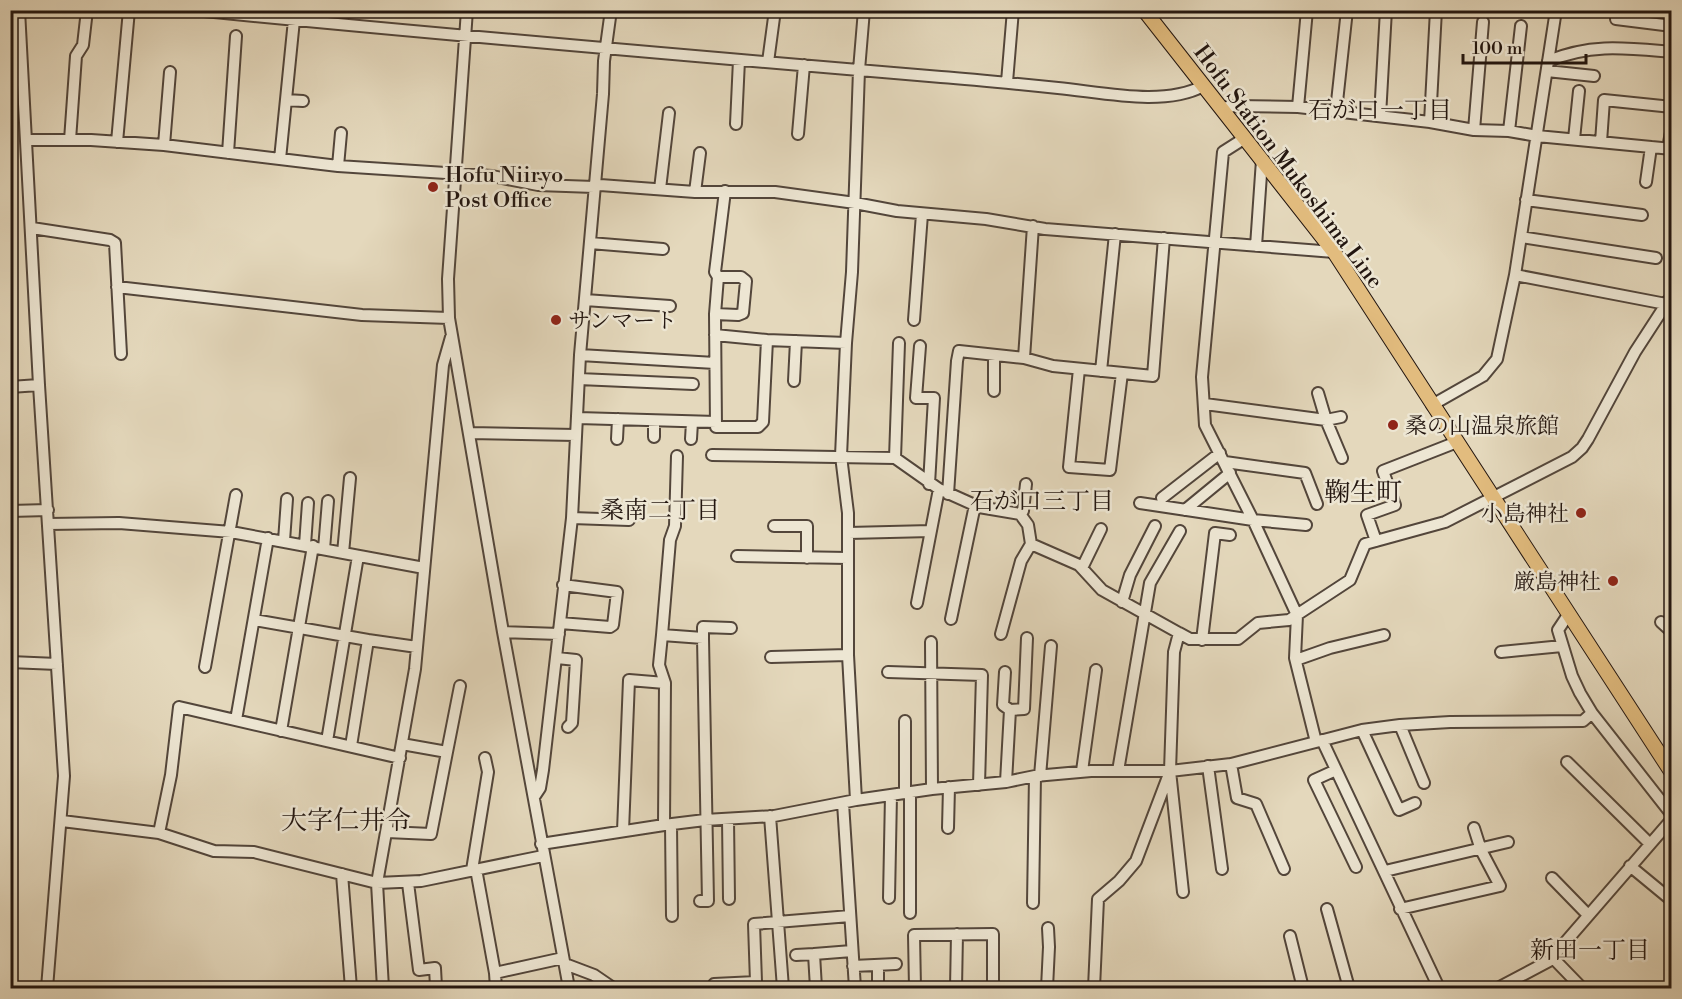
<svg xmlns="http://www.w3.org/2000/svg" width="1682" height="999" font-family="'Libre Bodoni','Noto Serif JP',serif">
<style>
.lines{fill:none;stroke-linecap:round;stroke-linejoin:round}
.minor-casing{stroke:#53463b;stroke-width:14}
.major-casing{stroke:#231610;stroke-width:16}
.minor{stroke:#ede6d3;stroke-width:10}
.major{stroke:#e2bc7e;stroke-width:14}
.poi-dot{fill:#8f2418;stroke:#ede6d3;stroke-width:2}
.labels{text-anchor:middle;stroke-width:5;stroke-linejoin:round;paint-order:stroke}
.street-label{font-size:22px;fill:#231610;stroke:#ede6d3}
.poi-label{font-size:22px;fill:#231610;stroke:#ede6d3;text-anchor:start}
.neighbourhood-label{font-size:24px;fill:#231610;stroke:#ede6d3}
.quarter-label{font-size:26px;fill:#231610;stroke:#ede6d3}
</style>
<rect width="100%" height="100%" fill="#e4d8bc"/>
<filter id="stains"><feTurbulence type="fractalNoise" baseFrequency=".00333" numOctaves="4"/><feColorMatrix values="0 0 0 0 .2 0 0 0 0 .09 0 0 0 0 .02 0 0 0 .5 -.17"/></filter>
<radialGradient id="worn" r=".72"><stop offset=".6" stop-color="#630" stop-opacity="0"/><stop offset="1" stop-color="#630" stop-opacity=".3"/></radialGradient>
<g class="lines">
<!-- minor casing -->
<g class="minor-casing">
<path id="minor" d="M 19,10 L 39,385 L 64,776 L 47,988
M 194,10 C 443,35 692,56 941,77 C 980,80 1019,84 1058,88 C 1101,92 1164,107 1203,86
M 467,10 L 448,279 L 449,318 L 503,632 L 569,988
M 1616,10 L 1616,19 L 1672,26
M 1548,61 C 1592,43 1626,48 1672,52
M 768,62 L 775,10
M 1547,71 L 1594,76
M 1007,82 L 1013,10
M 286,100 L 303,101
M 1298,107 L 1307,10
M 1221,108 L 1235,106 L 1298,107 L 1430,122 L 1474,130 L 1509,131 L 1537,136 L 1672,149
M 1336,111 L 1347,10
M 1380,116 L 1386,10
M 1430,122 L 1436,10
M 736,124 L 739,60
M 1474,130 L 1483,22
M 1509,131 L 1521,26
M 798,134 L 804,65
M 1245,138 L 1223,152 L 1202,377 L 1205,425 L 1253,520 L 1297,615 L 1295,658 L 1316,742
M 1574,139 L 1579,91
M 27,140 L 91,140 L 164,145 L 338,166 L 492,176 L 538,185 L 594,187 L 600,185 L 695,192 L 775,192 L 855,203 L 897,211 L 986,219 L 1045,229 L 1334,252
M 70,140 L 76,56 L 83,45 L 87,10
M 117,142 L 129,10
M 1601,142 L 1604,100 L 1672,107
M 164,145 L 170,72
M 1668,148 L 1672,127
M 228,153 L 236,36
M 280,159 L 294,20
M 338,166 L 341,133
M 1646,182 L 1651,147
M 660,189 L 669,113
M 725,191 L 715,272 L 718,277 L 715,314 L 716,427 L 758,427 L 763,422 L 767,340
M 695,192 L 700,153
M 1526,200 L 1642,215
M 32,228 L 110,240 L 115,243 L 121,354
M 1521,237 L 1656,258
M 590,243 L 663,249
M 1256,246 L 1262,160
M 1515,275 L 1666,304
M 117,287 L 362,315 L 449,318
M 585,300 L 670,306
M 715,314 L 738,315 L 743,313 L 746,281 L 741,277 L 718,277
M 914,320 L 922,214
M 715,335 L 767,340 L 846,343
M 920,346 L 916,398 L 934,398 L 929,484
M 580,355 L 715,363
M 1024,358 L 1033,226
M 1079,369 L 1069,467 L 1110,470 L 1122,373
M 1101,371 L 1115,234
M 579,379 L 693,384
M 794,381 L 796,341
M 10,387 L 39,385
M 994,391 L 994,355
M 1318,393 L 1326,420 L 1342,458
M 1205,404 L 1326,420 L 1341,417
M 1432,405 L 1483,376 L 1497,359 L 1515,275 L 1556,10
M 578,418 L 716,422
M 469,433 L 576,435
M 654,437 L 654,421
M 617,439 L 618,419
M 691,439 L 692,422
M 712,455 L 895,458 L 939,489 L 979,507 L 1020,514 L 1028,525 L 1031,544 L 1079,565 L 1102,590 L 1179,633 L 1174,652 L 1170,771 L 1183,892
M 677,456 L 675,526 L 670,540 L 662,635 L 703,638 L 708,901 L 700,901
M 895,458 L 899,343
M 1225,462 L 1305,473 L 1317,504
M 948,494 L 957,361 L 959,351 L 1024,358 L 1053,366 L 1153,376 L 1164,238
M 1162,498 L 1220,453
M 1140,503 L 1253,520 L 1306,525
M 1185,510 L 1230,473
M 10,511 L 48,510
M 1020,514 L 1023,511 L 1026,484
M 572,518 L 629,520
M 48,524 L 119,523 L 231,532 L 424,568
M 774,526 L 807,526 L 807,558
M 848,533 L 931,531
M 284,541 L 287,499
M 1376,541 L 1367,515 L 1395,505 L 1383,471 L 1457,442
M 305,545 L 308,503
M 324,549 L 328,501
M 343,553 L 350,478
M 737,556 L 848,558
M 1082,568 L 1101,529
M 1122,602 L 1130,575 L 1155,526
M 917,603 L 939,489
M 1568,615 L 1558,630 L 1572,676 L 1580,693 L 1592,713 L 1672,815
M 951,619 L 975,505
M 254,620 L 368,640 L 351,746
M 1661,622 L 1672,632
M 560,623 L 610,627 L 613,625 L 617,592 L 563,585
M 503,632 L 559,634
M 1179,633 L 1190,639 L 1238,639 L 1258,623 L 1289,620 L 1350,580 L 1365,544 L 1445,522 L 1572,457 L 1582,448 L 1588,439 L 1635,352 L 1672,295
M 1001,634 L 1021,561 L 1031,544
M 662,635 L 659,665 L 665,683 L 664,825
M 703,638 L 703,627 L 731,628
M 368,640 L 417,647
M 1202,640 L 1215,533 L 1230,535
M 931,642 L 932,789
M 1501,652 L 1562,646
M 771,657 L 848,655
M 557,658 L 576,660 L 572,723 L 568,727
M 1296,660 L 1330,648 L 1384,635
M 10,662 L 57,664
M 205,667 L 236,495
M 888,672 L 982,675 L 979,785
M 1005,672 L 1003,705 L 1010,710 L 1006,782
M 1010,710 L 1024,709 L 1027,638
M 236,720 L 268,538
M 1400,725 L 1424,783
M 1362,730 L 1399,810 L 1415,803
M 281,731 L 313,546
M 1322,740 L 1439,988
M 327,741 L 358,556
M 447,752 L 460,686
M 1567,762 L 1649,843
M 1231,764 L 1237,798 L 1256,804 L 1284,869
M 1208,766 L 1222,869
M 1336,770 L 1314,780 L 1356,867
M 1082,771 L 1096,670
M 1118,771 L 1150,583 L 1180,531
M 1040,776 L 1051,646
M 910,792 L 910,913
M 905,793 L 905,721
M 534,797 L 540,788 L 543,770 L 572,518 L 580,355 L 603,94 L 604,61 L 611,10
M 856,800 L 848,655 L 848,513 L 841,456 L 846,343 L 852,272 L 859,70 L 864,10
M 843,803 L 855,988
M 770,816 L 783,988
M 728,819 L 729,899
M 62,821 L 159,833 L 214,851 L 254,852 L 377,883 L 421,881 L 543,856
M 671,825 L 672,916
M 948,828 L 949,787
M 623,831 L 629,680 L 665,683
M 387,832 L 431,834 L 447,752 L 402,744
M 159,833 L 171,775 L 179,707 L 400,758
M 541,844 L 664,825 L 705,820 L 774,816 L 856,800 L 932,789 L 1006,782 L 1035,776 L 1091,771 L 1170,771 L 1231,764 L 1362,730 L 1400,725 L 1450,722 L 1583,721 L 1592,713
M 1630,866 L 1670,899
M 476,869 L 495,973 L 496,988
M 472,870 L 488,772 L 485,758
M 1385,871 L 1508,842
M 342,874 L 351,988
M 1552,878 L 1588,915
M 408,883 L 419,970 L 435,968 L 436,987 L 426,988
M 889,898 L 891,795
M 1033,903 L 1035,776
M 1327,909 L 1349,988
M 1400,909 L 1500,886 L 1481,850 L 1474,828
M 1290,936 L 1303,988
M 796,955 L 814,954
M 1552,957 L 1582,988
M 565,964 L 594,975 L 613,988
M 878,965 L 878,988
M 853,966 L 896,964
M 495,973 L 563,958
M 383,988 L 377,883 L 415,669 L 443,365 L 451,337
M 714,988 L 714,984 L 756,982 L 754,924 L 850,916
M 816,988 L 814,954 L 852,951
M 915,988 L 914,935 L 993,934 L 993,988
M 956,988 L 957,934
M 1047,988 L 1049,947 L 1048,928
M 1094,988 L 1098,899 L 1119,881 L 1136,861 L 1169,774
M 1498,988 L 1549,961 L 1672,819"/>
</g>
<!-- major casing -->
<g class="major-casing">
<path id="major" d="M 1144,10 L 1334,252 L 1672,773"/>
</g>
<!-- minor -->
<use href="#minor" class="minor"/>
<!-- major -->
<use href="#major" class="major"/>
</g>
<!-- markers -->
<g class="poi-dot">
<circle cx="433" cy="187" r="6"/>
<circle cx="556" cy="320" r="6"/>
<circle cx="1393" cy="425" r="6"/>
<circle cx="1581" cy="513" r="6"/>
<circle cx="1613" cy="581" r="6"/>
</g>
<g class="labels">
<!-- street labels -->
<g class="street-label">
<text transform="translate(1289 166) rotate(53)" y="8">Hofu Station Mukoshima Line</text>
</g>
<!-- poi labels -->
<g class="poi-label">
<text x="445" y="182">Hofu Niiryo<tspan x="445" dy="25">Post Office</tspan></text>
<text x="568" y="328">サンマート</text>
<text x="1405" y="433">桑の山温泉旅館</text>
<text x="1569" y="521" text-anchor="end">小島神社</text>
<text x="1601" y="589" text-anchor="end">厳島神社</text>
</g>
<!-- neighbourhood labels -->
<g class="neighbourhood-label">
<text x="1380" y="118">石が口一丁目</text>
<text x="1042" y="509">石が口三丁目</text>
<text x="660" y="518">桑南二丁目</text>
<text x="1590" y="958">新田一丁目</text>
</g>
<!-- quarter labels -->
<g class="quarter-label">
<text x="1363" y="501">鞠生町</text>
<text x="346" y="829">大字仁井令</text>
</g>
</g>
<!-- margin -->
<rect width="1682" height="999" fill="none" stroke="#e4d8bc" stroke-width="36"/>
<rect x="12" y="12" width="1658" height="975" fill="none" stroke="#231610" stroke-width="3"/>
<rect x="18" y="18" width="1646" height="963" fill="none" stroke="#231610" stroke-width="1.5"/>
<!-- scale -->
<path d="M1463 54v9h123v-9" fill="none" stroke="#231610" stroke-width="3"/>
<text x="1472" y="54" font-size="18" fill="#231610" stroke="#ede6d3" stroke-width="4.5" paint-order="stroke">100 m</text>
<rect width="100%" height="100%" filter="url(#stains)"/>
<rect width="100%" height="100%" fill="url(#worn)"/>
</svg>
